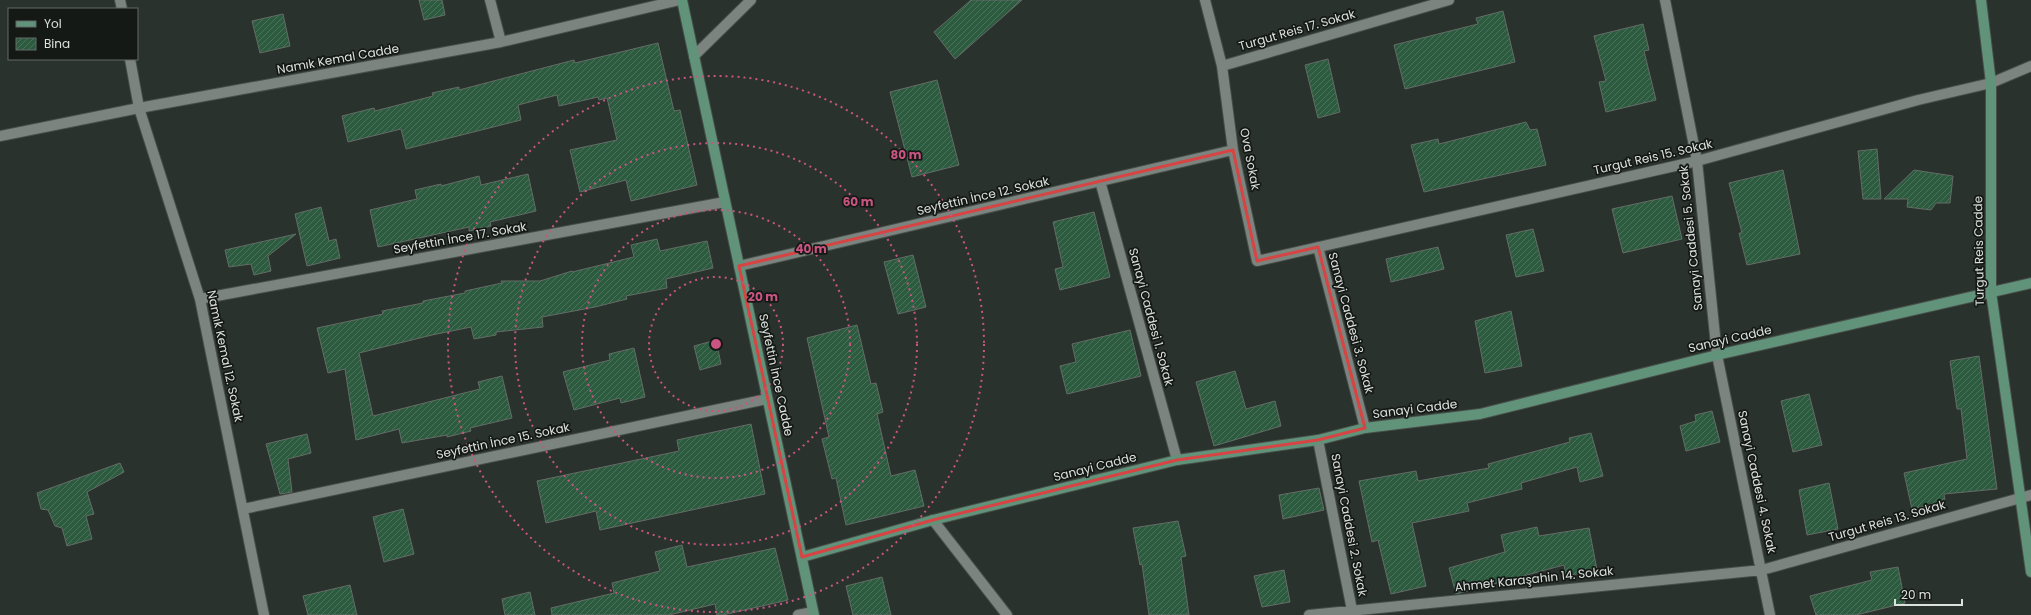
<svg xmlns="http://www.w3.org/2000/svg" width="2031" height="615" font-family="Poppins,sans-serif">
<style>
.building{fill:url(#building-hatch);stroke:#646c66}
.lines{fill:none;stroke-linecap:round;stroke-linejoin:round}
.street-casing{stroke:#474e49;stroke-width:12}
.secondary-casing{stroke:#474e49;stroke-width:12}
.street{stroke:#7b847e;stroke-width:10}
.secondary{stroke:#61927a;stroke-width:10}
.marked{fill:none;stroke:#d74443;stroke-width:3;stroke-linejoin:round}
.ring{fill:none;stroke:#ca5482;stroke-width:2;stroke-dasharray:2 4}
.labels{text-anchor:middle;stroke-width:3.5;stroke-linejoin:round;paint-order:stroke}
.street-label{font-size:12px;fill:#dce1de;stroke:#151916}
.centre{fill:#ca5482;stroke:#151916;stroke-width:2}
.ring-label{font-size:12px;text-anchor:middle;font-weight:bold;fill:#ca5482;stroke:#151916;stroke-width:3.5;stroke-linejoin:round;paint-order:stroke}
</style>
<defs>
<pattern id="building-hatch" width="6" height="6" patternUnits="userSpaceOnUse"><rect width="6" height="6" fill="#2d5b40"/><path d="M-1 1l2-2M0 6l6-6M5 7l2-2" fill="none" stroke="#4b725b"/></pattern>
</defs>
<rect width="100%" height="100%" fill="#2a322d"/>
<!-- building -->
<path class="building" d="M 419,0 L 442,0 L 445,15 L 424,20 Z
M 971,0 L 1022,0 L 955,59 L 934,32 Z
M 1503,11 L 1515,62 L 1405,89 L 1394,45 L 1478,24 L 1476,18 Z
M 283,14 L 290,46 L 260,53 L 252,21 Z
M 1643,24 L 1649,50 L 1644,51 L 1656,100 L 1606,112 L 1599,82 L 1606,81 L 1594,36 Z
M 658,43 L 674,111 L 680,110 L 697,185 L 631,201 L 626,180 L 580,192 L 570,150 L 617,140 L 607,98 L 599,100 L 598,97 L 559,106 L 557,95 L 518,105 L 521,120 L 406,149 L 401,129 L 348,142 L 342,116 L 374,108 L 375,111 L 433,96 L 432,93 L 459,87 L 459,90 L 574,60 L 575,63 Z
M 1328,59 L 1340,112 L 1318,118 L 1305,65 Z
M 937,80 L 959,165 L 912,177 L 890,92 Z
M 1526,122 L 1530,130 L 1537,129 L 1546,165 L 1424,192 L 1411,145 L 1438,139 L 1439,144 Z
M 1877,149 L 1881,199 L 1863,199 L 1858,151 Z
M 1783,170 L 1800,254 L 1747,265 L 1739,233 L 1742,233 L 1729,183 Z
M 1914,170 L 1953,176 L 1950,203 L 1936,203 L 1931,210 L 1907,207 L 1908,199 L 1884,199 Z
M 528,174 L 536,211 L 490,222 L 491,226 L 469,231 L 469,227 L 378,247 L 370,210 L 417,199 L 415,190 L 441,184 L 441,186 L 479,176 L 481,185 Z
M 1672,196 L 1682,239 L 1623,253 L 1612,209 Z
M 321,207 L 329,241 L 336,239 L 340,258 L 307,266 L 295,214 Z
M 1094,212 L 1110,277 L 1060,290 L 1055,269 L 1063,267 L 1053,222 Z
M 1533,229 L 1544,271 L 1516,277 L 1506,235 Z
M 296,234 L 268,256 L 271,271 L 254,275 L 251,264 L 229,267 L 225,250 Z
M 657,239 L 660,251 L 707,241 L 713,268 L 666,279 L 667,288 L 626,296 L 627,299 L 595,307 L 542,317 L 543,327 L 496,332 L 496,335 L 474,339 L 471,327 L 432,335 L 359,353 L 373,416 L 480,389 L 478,382 L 502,376 L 512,418 L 470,428 L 471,431 L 447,437 L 447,435 L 402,443 L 399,429 L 356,440 L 345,369 L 328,373 L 317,328 L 383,314 L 382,311 L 423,303 L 423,301 L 465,293 L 465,291 L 502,283 L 501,281 L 540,281 L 572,271 L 572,272 L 634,257 L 631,245 Z
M 1438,247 L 1444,269 L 1391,282 L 1386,259 Z
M 913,255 L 926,307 L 898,314 L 884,262 Z
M 1511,311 L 1522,366 L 1485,373 L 1475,321 Z
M 857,325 L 871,384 L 876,383 L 883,412 L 877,414 L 891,476 L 915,470 L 924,506 L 846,525 L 836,478 L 832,479 L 822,439 L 829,437 L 807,338 Z
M 1130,330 L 1141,376 L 1067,394 L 1060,366 L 1076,362 L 1072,344 Z
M 716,340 L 721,364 L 700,370 L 694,346 Z
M 634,348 L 645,397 L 621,403 L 620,398 L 574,410 L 563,372 L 610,360 L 609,354 Z
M 1979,356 L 1997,489 L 1944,494 L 1945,501 L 1912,509 L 1904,473 L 1967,459 L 1961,409 L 1957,409 L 1950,361 Z
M 1235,371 L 1246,409 L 1275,401 L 1281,426 L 1214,446 L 1196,382 Z
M 1809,394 L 1822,445 L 1793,452 L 1781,401 Z
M 1712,411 L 1720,442 L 1686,451 L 1680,426 L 1696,421 L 1695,415 Z
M 751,424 L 765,494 L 600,530 L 596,511 L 546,523 L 537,481 L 679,451 L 677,440 Z
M 1591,433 L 1603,476 L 1580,482 L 1577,467 L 1521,483 L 1522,489 L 1467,503 L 1469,511 L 1412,523 L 1426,586 L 1391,594 L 1378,540 L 1372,542 L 1359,481 L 1416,471 L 1418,481 L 1489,468 L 1488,464 L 1570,442 L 1569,438 Z
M 307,434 L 311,453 L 288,459 L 292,492 L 280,494 L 266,444 Z
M 120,463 L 124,472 L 87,492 L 94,514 L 86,516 L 92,539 L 67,546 L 62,528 L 55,526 L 48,510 L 41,509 L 37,493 Z
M 1829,483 L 1838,529 L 1807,535 L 1799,490 Z
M 1319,488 L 1324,510 L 1283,519 L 1279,495 Z
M 403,509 L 414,554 L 384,562 L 373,517 Z
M 1178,521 L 1186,556 L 1181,557 L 1189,615 L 1149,615 L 1142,564 L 1140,565 L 1133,528 Z
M 1537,527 L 1539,536 L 1589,528 L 1597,570 L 1566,576 L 1564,565 L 1456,594 L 1449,568 L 1505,552 L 1501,535 Z
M 682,545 L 687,567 L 775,548 L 788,600 L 723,615 L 717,615 L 715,604 L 669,615 L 552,615 L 551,608 L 614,593 L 612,583 L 660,571 L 655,552 Z
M 1898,567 L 1905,603 L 1856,615 L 1816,615 L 1810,596 L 1872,580 L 1870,572 Z
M 1284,570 L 1290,602 L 1262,607 L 1254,576 Z
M 882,577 L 891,615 L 853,615 L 846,586 Z
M 350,585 L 357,615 L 308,615 L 303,596 Z
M 530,592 L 535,615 L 505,615 L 502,599 Z"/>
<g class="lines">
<!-- street casing -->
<g class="street-casing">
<path id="street" d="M 120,0 L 122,9
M 490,0 L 501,42
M 1205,0 L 1222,66 L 1233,150 L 1257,261 L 1697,161 L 1918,100 L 1991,83 L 2031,66
M 1665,0 L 1697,161 L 1717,355 L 1770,615
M 694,56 L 751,0
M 130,59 L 139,108 L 200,299 L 264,615
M 1222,66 L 1449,0
M 0,136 L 139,108 L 501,42 L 680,0
M 1100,181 L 1177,460
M 1318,247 L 1365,428
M 739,266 L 1233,150
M 200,299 L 725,202
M 1318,440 L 1353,615
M 243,509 L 767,399
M 933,520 L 1007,615
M 798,615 L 813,612
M 1309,615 L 1762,570 L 2031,495"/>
</g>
<!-- secondary casing -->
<g class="secondary-casing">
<path id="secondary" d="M 682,0 L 814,615
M 1981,0 L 1991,83 L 1991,292 L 2031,572
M 802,557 L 933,520 L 1177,460 L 1318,440 L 1365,428 L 1480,414 L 1717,355 L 2031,283"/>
</g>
<!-- street -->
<use href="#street" class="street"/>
<!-- secondary -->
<use href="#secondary" class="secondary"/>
</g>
<!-- marked area -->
<path class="marked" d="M 1233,150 L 1257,261 L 1318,247 L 1365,428 L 1318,440 L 1177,460 L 933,520 L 802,557 L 739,266 Z"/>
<!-- distance rings -->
<g class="ring">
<circle cx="716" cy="344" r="67"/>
<circle cx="716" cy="344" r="134"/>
<circle cx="716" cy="344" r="201"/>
<circle cx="716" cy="344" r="268"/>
</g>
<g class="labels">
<!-- street labels -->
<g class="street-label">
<text transform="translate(1297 30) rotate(-16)" y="4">Turgut Reis 17. Sokak</text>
<text transform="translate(338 59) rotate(-10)" y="4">Namık Kemal Cadde</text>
<text transform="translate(1653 157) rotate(-13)" y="4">Turgut Reis 15. Sokak</text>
<text transform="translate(1250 159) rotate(79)" y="4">Ova Sokak</text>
<text transform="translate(983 196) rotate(-13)" y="4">Seyfettin İnce 12. Sokak</text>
<text transform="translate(460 238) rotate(-10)" y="4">Seyfettin İnce 17. Sokak</text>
<text transform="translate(1691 238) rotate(-96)" y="4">Sanayi Caddesi 5. Sokak</text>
<text transform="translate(1979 251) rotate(-91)" y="4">Turgut Reis Cadde</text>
<text transform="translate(1151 317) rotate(75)" y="4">Sanayi Caddesi 1. Sokak</text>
<text transform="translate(1351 323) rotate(75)" y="4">Sanayi Caddesi 3. Sokak</text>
<text transform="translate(1730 339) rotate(-13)" y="4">Sanayi Cadde</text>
<text transform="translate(225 356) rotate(78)" y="4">Namık Kemal 12. Sokak</text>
<text transform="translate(776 375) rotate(78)" y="4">Seyfettin İnce Cadde</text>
<text transform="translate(1415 409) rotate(-7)" y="4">Sanayi Cadde</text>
<text transform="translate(503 441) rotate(-12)" y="4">Seyfettin İnce 15. Sokak</text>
<text transform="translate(1095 467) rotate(-14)" y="4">Sanayi Cadde</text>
<text transform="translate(1757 482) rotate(78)" y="4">Sanayi Caddesi 4. Sokak</text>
<text transform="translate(1887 521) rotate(-16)" y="4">Turgut Reis 13. Sokak</text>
<text transform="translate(1349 525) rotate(79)" y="4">Sanayi Caddesi 2. Sokak</text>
<text transform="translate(1534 579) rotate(-6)" y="4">Ahmet Karaşahin 14. Sokak</text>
</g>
</g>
<circle cx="716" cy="344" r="6" class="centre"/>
<g class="ring-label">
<text x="906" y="159">80 m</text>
<text x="858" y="206">60 m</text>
<text x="811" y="253">40 m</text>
<text x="763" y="301">20 m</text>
</g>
<!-- legend -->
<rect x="8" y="8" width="130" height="52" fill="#151916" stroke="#656966"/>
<rect x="16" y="21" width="20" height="6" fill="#61927a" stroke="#656966"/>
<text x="44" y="28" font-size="12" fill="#dce1de">Yol</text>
<rect x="16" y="38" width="20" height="12" fill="url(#building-hatch)" stroke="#656966"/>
<text x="44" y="48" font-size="12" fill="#dce1de">Bina</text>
<!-- scale -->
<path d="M1895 599v6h67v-6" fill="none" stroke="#dce1de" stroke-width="2"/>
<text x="1901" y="599" font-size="12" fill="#dce1de" stroke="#151916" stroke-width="3" paint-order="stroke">20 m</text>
</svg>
